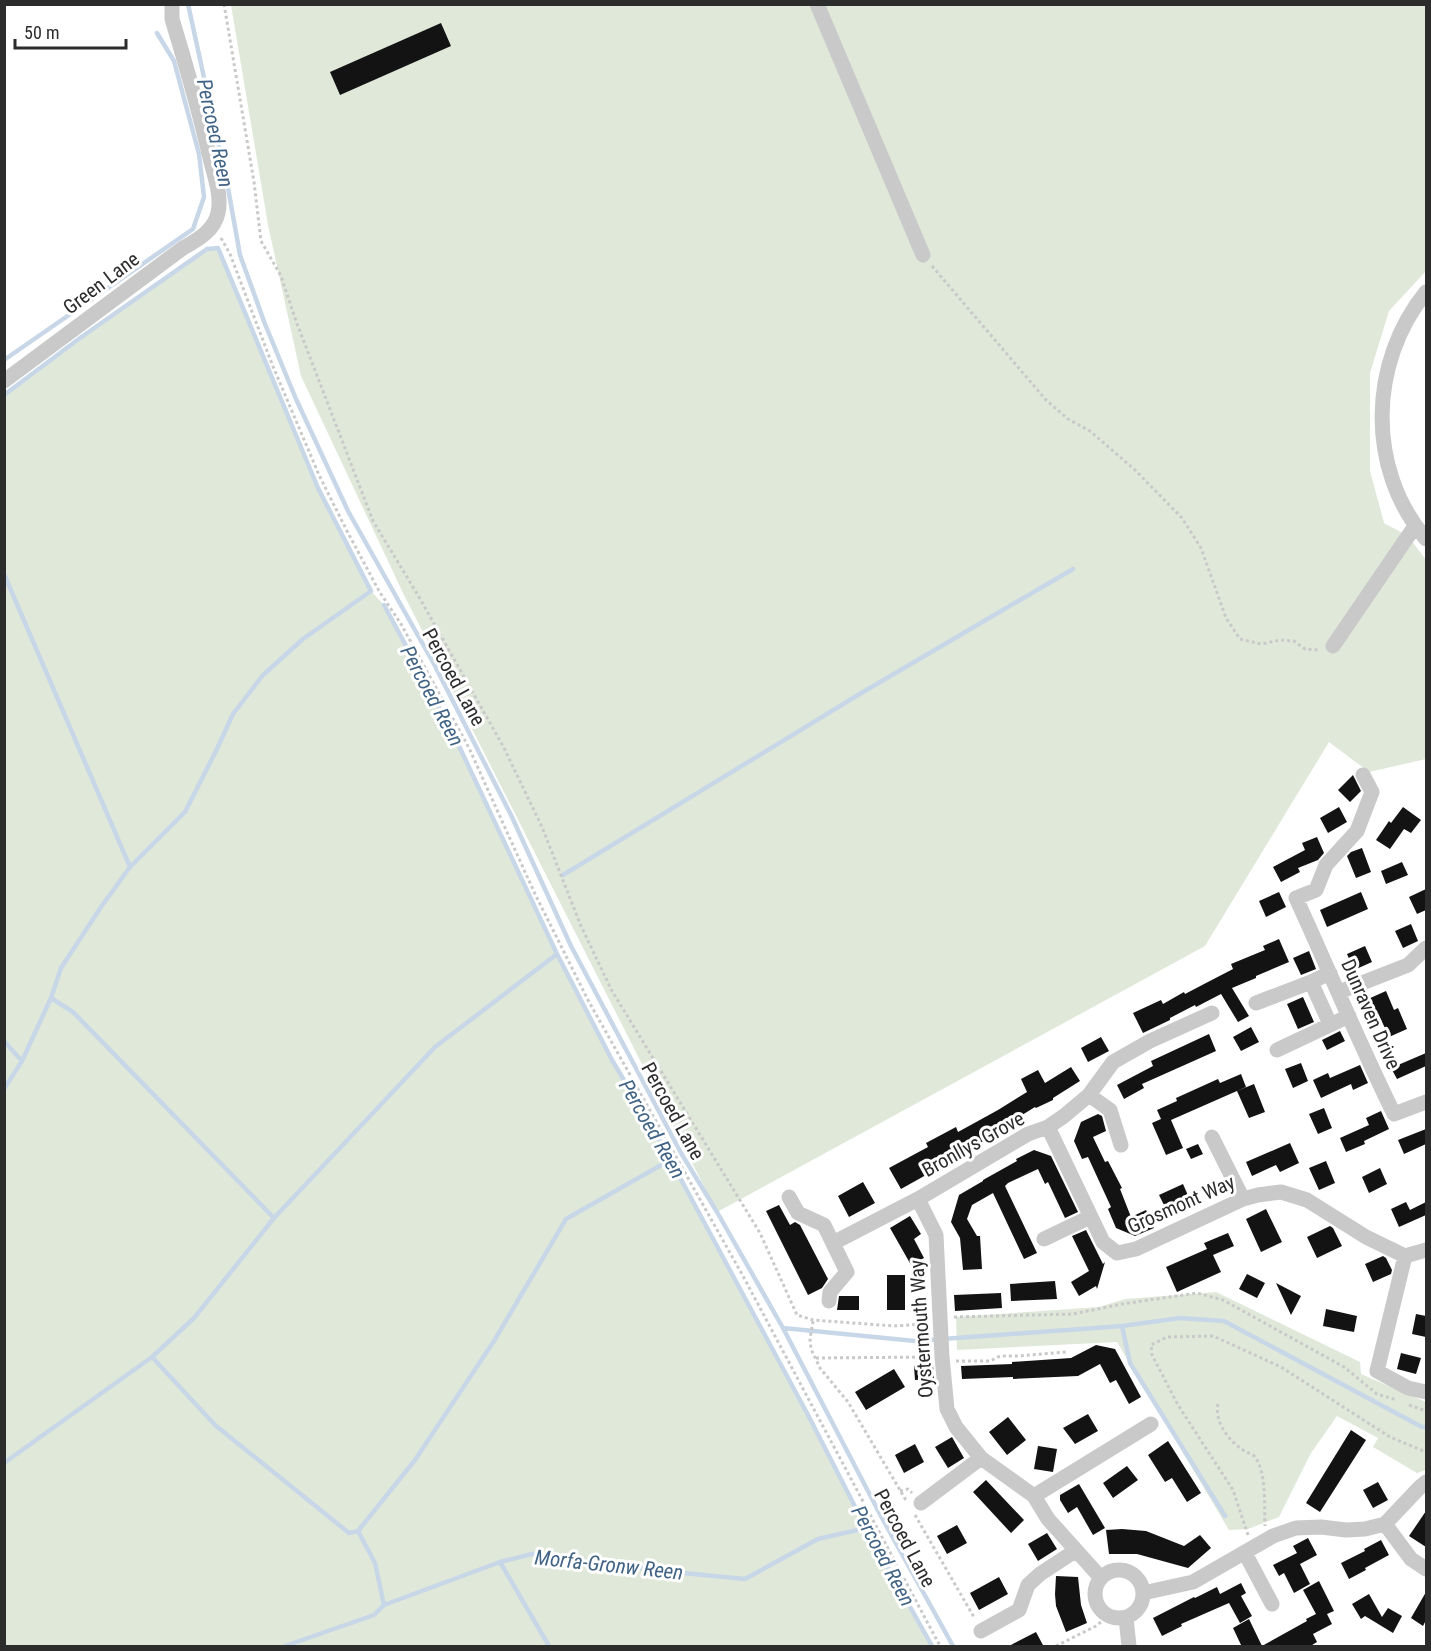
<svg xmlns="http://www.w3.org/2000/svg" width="1431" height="1651" font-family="'Roboto Condensed',sans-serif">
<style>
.green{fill:#e0e8da}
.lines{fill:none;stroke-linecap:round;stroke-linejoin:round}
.stream{stroke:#c7d7e7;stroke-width:4.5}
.building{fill:#131313}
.path{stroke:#c9c9c9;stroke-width:3;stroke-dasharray:3 3;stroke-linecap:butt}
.minor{stroke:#c9c9c9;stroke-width:15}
.labels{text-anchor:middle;stroke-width:6;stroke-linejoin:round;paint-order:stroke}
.street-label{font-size:20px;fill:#2c2c2c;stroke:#fff}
.water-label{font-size:21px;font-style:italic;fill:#416486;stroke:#fff}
</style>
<rect width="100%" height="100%" fill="#fff"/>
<!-- green -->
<path class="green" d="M 231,5 L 1426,5 L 1426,271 L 1389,311 L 1370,373 L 1370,471 L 1384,523 L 1408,536 L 1426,560 L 1426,759 L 1369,772 L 1329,742 L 1205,946 L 717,1212 L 403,593 L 301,376 L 268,225 Z
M 218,248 L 318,488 L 371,591 L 384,605 L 451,729 L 557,954 L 612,1060 L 663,1146 L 808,1415 L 866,1528 L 932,1646 L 5,1646 L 5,395 L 80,338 L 207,249 Z
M 1216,1292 L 1360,1362 L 1361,1374 L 1426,1402 L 1426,1470 L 1417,1473 L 1373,1447 L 1378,1438 L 1337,1416 L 1311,1453 L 1279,1517 L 1248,1529 L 1229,1530 L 1117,1342 L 957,1350 L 956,1317 L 1099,1307 L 1125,1299 Z"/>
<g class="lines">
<!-- stream -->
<path class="stream" d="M 188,4 L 228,188 L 240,255 L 265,324 L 296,399 L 348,511 L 434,664 L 511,815 L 571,946 L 681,1153 L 717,1212 L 783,1328 L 882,1518 L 953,1646
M 4,360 L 193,229 L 204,197 L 199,154 L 174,61 L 157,33
M 4,395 L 80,338 L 207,249 L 218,248 L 318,488 L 371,591 L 303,639 L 263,675 L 233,714 L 216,751 L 185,812 L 130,867 L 101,907 L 61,968 L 51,998 L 22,1061 L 4,1089
M 4,574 L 130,867
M 384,605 L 451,729 L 557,954 L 612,1060 L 663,1146 L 808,1415 L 866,1528 L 932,1646
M 563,875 L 858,695 L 1073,569
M 51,998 L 73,1012 L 274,1218
M 4,1041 L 22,1061
M 1122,1326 L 1130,1363 L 1225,1516
M 783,1328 L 915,1341 L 1122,1326 L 1180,1318 L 1224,1321 L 1422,1427 L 1426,1427
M 152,1357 L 215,1425 L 349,1533 L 358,1531 L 415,1460 L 494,1341 L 566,1219 L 670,1160
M 4,1463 L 152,1357 L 194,1318 L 274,1218 L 435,1047 L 557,954
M 358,1531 L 375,1563 L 384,1605
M 500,1562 L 549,1646
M 285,1646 L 374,1615 L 384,1605 L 500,1562 L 532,1554 L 662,1571 L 745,1579 L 818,1539 L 866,1528"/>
</g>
<!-- building -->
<path class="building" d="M 441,23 L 451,46 L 340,95 L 330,72 Z
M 1353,775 L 1361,791 L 1350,802 L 1338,790 Z
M 1339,807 L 1347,822 L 1328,833 L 1320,818 Z
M 1403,807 L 1421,820 L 1411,833 L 1404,829 L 1390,849 L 1376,840 L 1389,821 L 1391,823 Z
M 1317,837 L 1324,853 L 1318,860 L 1298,868 L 1300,872 L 1281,882 L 1273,867 L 1305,850 L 1302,843 Z
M 1362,848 L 1371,872 L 1356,878 L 1347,856 L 1351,852 Z
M 1402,862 L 1408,875 L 1386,884 L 1381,871 Z
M 1426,889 L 1426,910 L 1417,914 L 1409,897 Z
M 1279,892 L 1286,907 L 1266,917 L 1259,901 Z
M 1361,892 L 1368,909 L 1327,927 L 1320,910 Z
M 1411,924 L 1418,941 L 1403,948 L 1395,931 Z
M 1279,939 L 1289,962 L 1256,976 L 1256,978 L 1232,988 L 1249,1016 L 1238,1022 L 1221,994 L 1196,1007 L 1195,1005 L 1170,1018 L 1170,1020 L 1143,1033 L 1133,1013 L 1161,1000 L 1163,1004 L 1184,992 L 1185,994 L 1206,983 L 1233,969 L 1231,964 L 1265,950 L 1263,946 Z
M 1365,946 L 1372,962 L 1354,970 L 1347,954 Z
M 1309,951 L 1316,969 L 1301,975 L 1293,958 Z
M 1386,991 L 1394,1010 L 1398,1008 L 1407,1029 L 1389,1037 L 1378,1013 L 1375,1015 L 1368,999 Z
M 1303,997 L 1314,1022 L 1298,1029 L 1287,1004 Z
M 1251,1027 L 1259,1042 L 1241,1051 L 1233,1037 Z
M 1340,1031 L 1345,1041 L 1327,1050 L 1322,1040 Z
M 1209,1034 L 1216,1051 L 1142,1084 L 1144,1088 L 1124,1099 L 1117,1085 L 1153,1066 L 1151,1061 Z
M 1101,1037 L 1109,1051 L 1088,1062 L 1081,1048 Z
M 1426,1053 L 1426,1066 L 1397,1079 L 1391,1068 Z
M 1301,1063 L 1308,1081 L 1293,1088 L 1285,1069 Z
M 1360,1065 L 1368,1083 L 1353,1090 L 1351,1084 L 1321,1098 L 1313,1080 L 1328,1073 L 1330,1078 Z
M 1071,1067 L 1080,1081 L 1053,1098 L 1053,1100 L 1036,1108 L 1035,1107 L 1009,1123 L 1011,1127 L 980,1143 L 978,1138 L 922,1168 L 926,1175 L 901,1189 L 889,1168 L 928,1147 L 926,1143 L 956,1127 L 958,1132 L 998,1110 L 1027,1092 L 1021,1079 L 1038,1070 L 1045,1083 Z
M 1241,1074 L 1246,1087 L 1171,1120 L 1183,1148 L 1166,1155 L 1152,1123 L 1161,1119 L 1157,1110 L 1177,1101 L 1176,1098 L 1218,1079 L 1220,1083 Z
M 1254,1084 L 1265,1112 L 1249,1118 L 1237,1091 Z
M 1324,1108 L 1332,1128 L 1318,1134 L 1309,1114 Z
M 1381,1111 L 1389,1129 L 1364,1141 L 1365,1144 L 1346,1152 L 1340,1138 L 1369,1125 L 1366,1118 Z
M 1098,1114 L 1102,1116 L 1106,1131 L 1093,1137 L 1105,1162 L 1108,1161 L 1122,1188 L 1120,1189 L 1131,1217 L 1146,1210 L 1154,1228 L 1135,1236 L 1116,1228 L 1108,1209 L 1111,1207 L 1088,1157 L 1082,1159 L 1074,1141 L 1081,1122 Z
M 1426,1129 L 1426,1144 L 1404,1154 L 1398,1140 Z
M 1290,1143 L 1299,1163 L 1280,1172 L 1276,1165 L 1252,1176 L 1246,1162 Z
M 1198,1144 L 1203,1154 L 1191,1159 L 1186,1149 Z
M 1034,1150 L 1051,1156 L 1078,1212 L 1065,1218 L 1048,1182 L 1045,1184 L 1038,1169 L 1008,1183 L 1005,1186 L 1037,1253 L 1024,1259 L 993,1193 L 972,1205 L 967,1219 L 977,1236 L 980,1236 L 982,1269 L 963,1270 L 960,1238 L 951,1222 L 959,1195 L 983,1181 L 983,1180 L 1017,1161 L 1016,1159 Z
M 1326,1161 L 1335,1183 L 1319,1190 L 1309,1168 Z
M 1380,1168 L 1387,1184 L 1369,1193 L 1362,1177 Z
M 863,1182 L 875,1203 L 849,1217 L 838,1196 Z
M 1183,1184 L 1190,1200 L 1167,1211 L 1159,1195 Z
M 1406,1202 L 1410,1210 L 1426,1202 L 1426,1215 L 1399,1227 L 1391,1209 Z
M 779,1205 L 790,1225 L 795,1222 L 800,1225 L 828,1279 L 822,1288 L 808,1295 L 766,1211 Z
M 1266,1209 L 1282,1242 L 1261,1252 L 1246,1219 Z
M 910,1216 L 921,1234 L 914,1239 L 924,1258 L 911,1265 L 890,1228 Z
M 1330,1226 L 1333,1228 L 1342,1246 L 1317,1258 L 1307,1237 Z
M 1086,1230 L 1103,1264 L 1105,1262 L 1097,1289 L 1096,1286 L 1079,1296 L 1071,1282 L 1089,1271 L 1072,1236 Z
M 1228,1233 L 1234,1246 L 1213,1255 L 1221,1272 L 1177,1292 L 1166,1267 L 1207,1249 L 1204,1243 Z
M 1383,1256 L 1386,1258 L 1392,1270 L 1391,1274 L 1373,1282 L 1365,1264 Z
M 1247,1274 L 1265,1283 L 1257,1298 L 1239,1289 Z
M 887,1275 L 905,1275 L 905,1310 L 887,1310 Z
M 1055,1281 L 1057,1299 L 1011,1301 L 1010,1284 Z
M 1276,1283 L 1301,1296 L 1291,1315 Z
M 1001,1293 L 1002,1308 L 955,1311 L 954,1295 Z
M 839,1296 L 859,1296 L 859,1310 L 837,1310 Z
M 1326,1309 L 1357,1316 L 1354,1332 L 1323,1326 Z
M 1416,1314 L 1426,1316 L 1426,1337 L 1412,1334 Z
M 1096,1345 L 1115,1349 L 1141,1397 L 1129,1404 L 1116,1380 L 1110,1383 L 1100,1364 L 1078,1376 L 1013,1379 L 1013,1377 L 962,1379 L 961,1366 L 1012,1364 L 1012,1362 L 1071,1358 Z
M 1401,1353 L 1421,1358 L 1416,1374 L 1397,1369 Z
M 933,1365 L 934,1379 L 915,1380 L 914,1366 Z
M 894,1369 L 905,1387 L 866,1410 L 855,1392 Z
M 1088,1414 L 1098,1431 L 1075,1444 L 1063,1428 Z
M 1008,1417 L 1026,1440 L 1007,1455 L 989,1432 Z
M 1351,1430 L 1366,1440 L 1320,1512 L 1306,1503 Z
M 952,1437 L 964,1458 L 948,1468 L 935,1447 Z
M 1168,1441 L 1201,1493 L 1187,1502 L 1172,1478 L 1165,1482 L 1148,1455 Z
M 915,1444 L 924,1462 L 904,1473 L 895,1455 Z
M 1038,1446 L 1057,1449 L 1053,1472 L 1034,1469 Z
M 1127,1466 L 1138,1480 L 1113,1498 L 1103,1483 Z
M 986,1480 L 1024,1520 L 1011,1533 L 973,1492 Z
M 1378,1482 L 1388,1500 L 1373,1508 L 1363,1490 Z
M 1079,1484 L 1105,1528 L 1093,1535 L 1077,1507 L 1068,1513 L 1060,1500 L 1060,1495 Z
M 1426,1511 L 1426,1547 L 1409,1536 Z
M 957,1525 L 967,1543 L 947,1554 L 937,1536 Z
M 1122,1529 L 1146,1531 L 1184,1546 L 1200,1535 L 1211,1548 L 1188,1568 L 1137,1554 L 1109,1554 L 1106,1530 Z
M 1047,1533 L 1057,1549 L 1038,1561 L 1028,1544 Z
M 1308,1538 L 1317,1555 L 1300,1564 L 1310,1584 L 1294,1593 L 1284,1573 L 1279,1576 L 1273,1565 L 1297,1553 L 1293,1546 Z
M 1381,1540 L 1389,1555 L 1365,1568 L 1366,1570 L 1349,1579 L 1341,1563 L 1365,1551 L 1364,1549 Z
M 1056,1576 L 1078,1577 L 1081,1605 L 1087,1623 L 1066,1632 L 1056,1606 L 1055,1594 Z
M 999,1577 L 1008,1594 L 979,1610 L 970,1593 Z
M 1319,1581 L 1334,1611 L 1327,1614 L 1332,1624 L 1313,1634 L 1317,1642 L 1309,1647 L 1242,1647 L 1233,1628 L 1249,1619 L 1262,1646 L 1307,1621 L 1306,1619 L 1316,1614 L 1303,1590 Z
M 1241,1583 L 1246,1593 L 1241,1596 L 1252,1616 L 1240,1623 L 1229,1603 L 1181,1624 L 1182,1626 L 1162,1636 L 1153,1618 L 1194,1597 L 1195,1598 L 1217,1587 L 1220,1594 Z
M 1426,1592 L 1426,1620 L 1423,1626 L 1411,1618 Z
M 1369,1594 L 1382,1617 L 1388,1608 L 1402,1616 L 1393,1633 L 1365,1616 L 1361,1619 L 1352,1604 Z
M 1036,1632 L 1044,1647 L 1007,1647 Z"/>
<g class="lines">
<!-- path -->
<path class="path" d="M 224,4 L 254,182 L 261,241 L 281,276 L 296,321 L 373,521 L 419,597 L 503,746 L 542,827 L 581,926 L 612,991 L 760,1233 L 797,1315 L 813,1320 L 894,1326 L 926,1324
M 221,238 L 230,254 L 272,364 L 319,475 L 346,529 L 379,591 L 401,624 L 469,748 L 535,894 L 588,1000 L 743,1276 L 940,1646
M 932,266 L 1046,400 L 1068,419 L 1090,431 L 1135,470 L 1182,518 L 1201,548 L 1226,618 L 1240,639 L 1261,644 L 1281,640 L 1294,641 L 1305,649 L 1319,650
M 954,1317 L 1073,1314 L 1122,1304 L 1197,1293 L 1223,1300 L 1344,1367 L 1377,1394 L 1397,1400
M 813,1321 L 810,1339 L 811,1349 L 820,1368 L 848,1402 L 907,1502
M 816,1358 L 929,1357
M 956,1361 L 990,1361 L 1000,1356 L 1017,1356 L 1066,1352
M 1218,1404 C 1214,1422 1229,1441 1243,1450 C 1247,1453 1253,1454 1255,1457 C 1267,1473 1264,1507 1265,1526
M 1409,1405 L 1426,1411
M 900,1491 L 908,1489 L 912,1493
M 915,1515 L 975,1619
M 1248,1535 L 1233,1490 L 1178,1405 L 1152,1355 L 1151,1345 L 1167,1337 L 1213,1336 L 1281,1367 L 1390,1437 L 1426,1452
M 1056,1646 L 1096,1626 L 1108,1616"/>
<!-- minor -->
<path class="minor" d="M 817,4 L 923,255
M 1426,292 C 1369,362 1366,469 1426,539
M 4,381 L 183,248 C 197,240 214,231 218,213 C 222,195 214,175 210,158 C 199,110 186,65 172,19 L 172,4
M 1333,646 L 1415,526
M 1363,775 L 1372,792 L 1357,831 L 1326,865 L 1316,890 L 1296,898 C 1329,970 1359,1043 1394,1114 L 1426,1102
M 1311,982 L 1330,1024
M 1339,992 L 1408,965 L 1426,948
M 1256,1003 L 1311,982 L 1330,973
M 1277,1050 L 1349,1016
M 1089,1095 L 1110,1110 L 1121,1145
M 1048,1127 L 1103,1242 L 1117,1253 L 1136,1249 L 1243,1199 L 1258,1195 L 1281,1192 L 1307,1200 L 1366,1237 L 1405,1256 L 1426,1250
M 1212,1137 L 1243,1199
M 789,1197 L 798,1213 L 824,1225 L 847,1272 L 830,1292 L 829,1301
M 918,1199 L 936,1235 L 942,1357 L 947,1409 L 956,1427 L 981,1458 L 1034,1496 L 1048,1519 L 1101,1578
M 1044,1239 L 1090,1217
M 833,1243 L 918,1199 L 1028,1134 L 1048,1127 L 1064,1116 L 1089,1095 L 1113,1062 L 1150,1041 L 1212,1013
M 1405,1256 L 1377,1371 L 1408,1388 L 1426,1392
M 1034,1496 L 1151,1424
M 921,1503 L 981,1458
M 1385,1524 L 1411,1559 L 1426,1569
M 1245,1553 L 1272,1604
M1095 1594a24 24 0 1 1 48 0a24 24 0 1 1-48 0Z
M 1143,1593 L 1193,1582 L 1273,1536 L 1296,1528 L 1321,1527 L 1346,1530 L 1365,1529 L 1385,1524 L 1420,1487 L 1426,1482
M 1126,1618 L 1129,1646
M 981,1631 L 1019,1610 L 1028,1585 L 1040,1574 L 1075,1551"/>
</g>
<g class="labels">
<!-- street labels -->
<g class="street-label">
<text transform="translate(101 283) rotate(-37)" y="7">Green Lane</text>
<text transform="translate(454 677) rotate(61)" y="7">Percoed Lane</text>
<text transform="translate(1371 1014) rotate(66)" y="7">Dunraven Drive</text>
<text transform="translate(673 1111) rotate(61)" y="7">Percoed Lane</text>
<text transform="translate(973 1144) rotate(-29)" y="7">Bronllys Grove</text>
<text transform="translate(1181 1204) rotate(-24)" y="7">Grosmont Way</text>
<text transform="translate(921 1329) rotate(-94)" y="7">Oystermouth Way</text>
<text transform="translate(905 1538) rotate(62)" y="7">Percoed Lane</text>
</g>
<!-- water labels -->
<g class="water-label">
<text transform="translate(215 133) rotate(78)" y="7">Percoed Reen</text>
<text transform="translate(432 696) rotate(62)" y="7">Percoed Reen</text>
<text transform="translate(652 1129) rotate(60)" y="7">Percoed Reen</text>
<text transform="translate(883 1556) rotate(62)" y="7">Percoed Reen</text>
<text transform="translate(609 1565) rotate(6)" y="7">Morfa-Gronw Reen</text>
</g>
</g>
<!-- border -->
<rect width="1431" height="1651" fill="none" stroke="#2c2c2c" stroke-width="12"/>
<!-- scale -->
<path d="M15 39v9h111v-9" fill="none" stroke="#2c2c2c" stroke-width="3"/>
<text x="24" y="39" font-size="18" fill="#2c2c2c" stroke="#ffffff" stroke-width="4.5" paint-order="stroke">50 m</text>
</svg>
